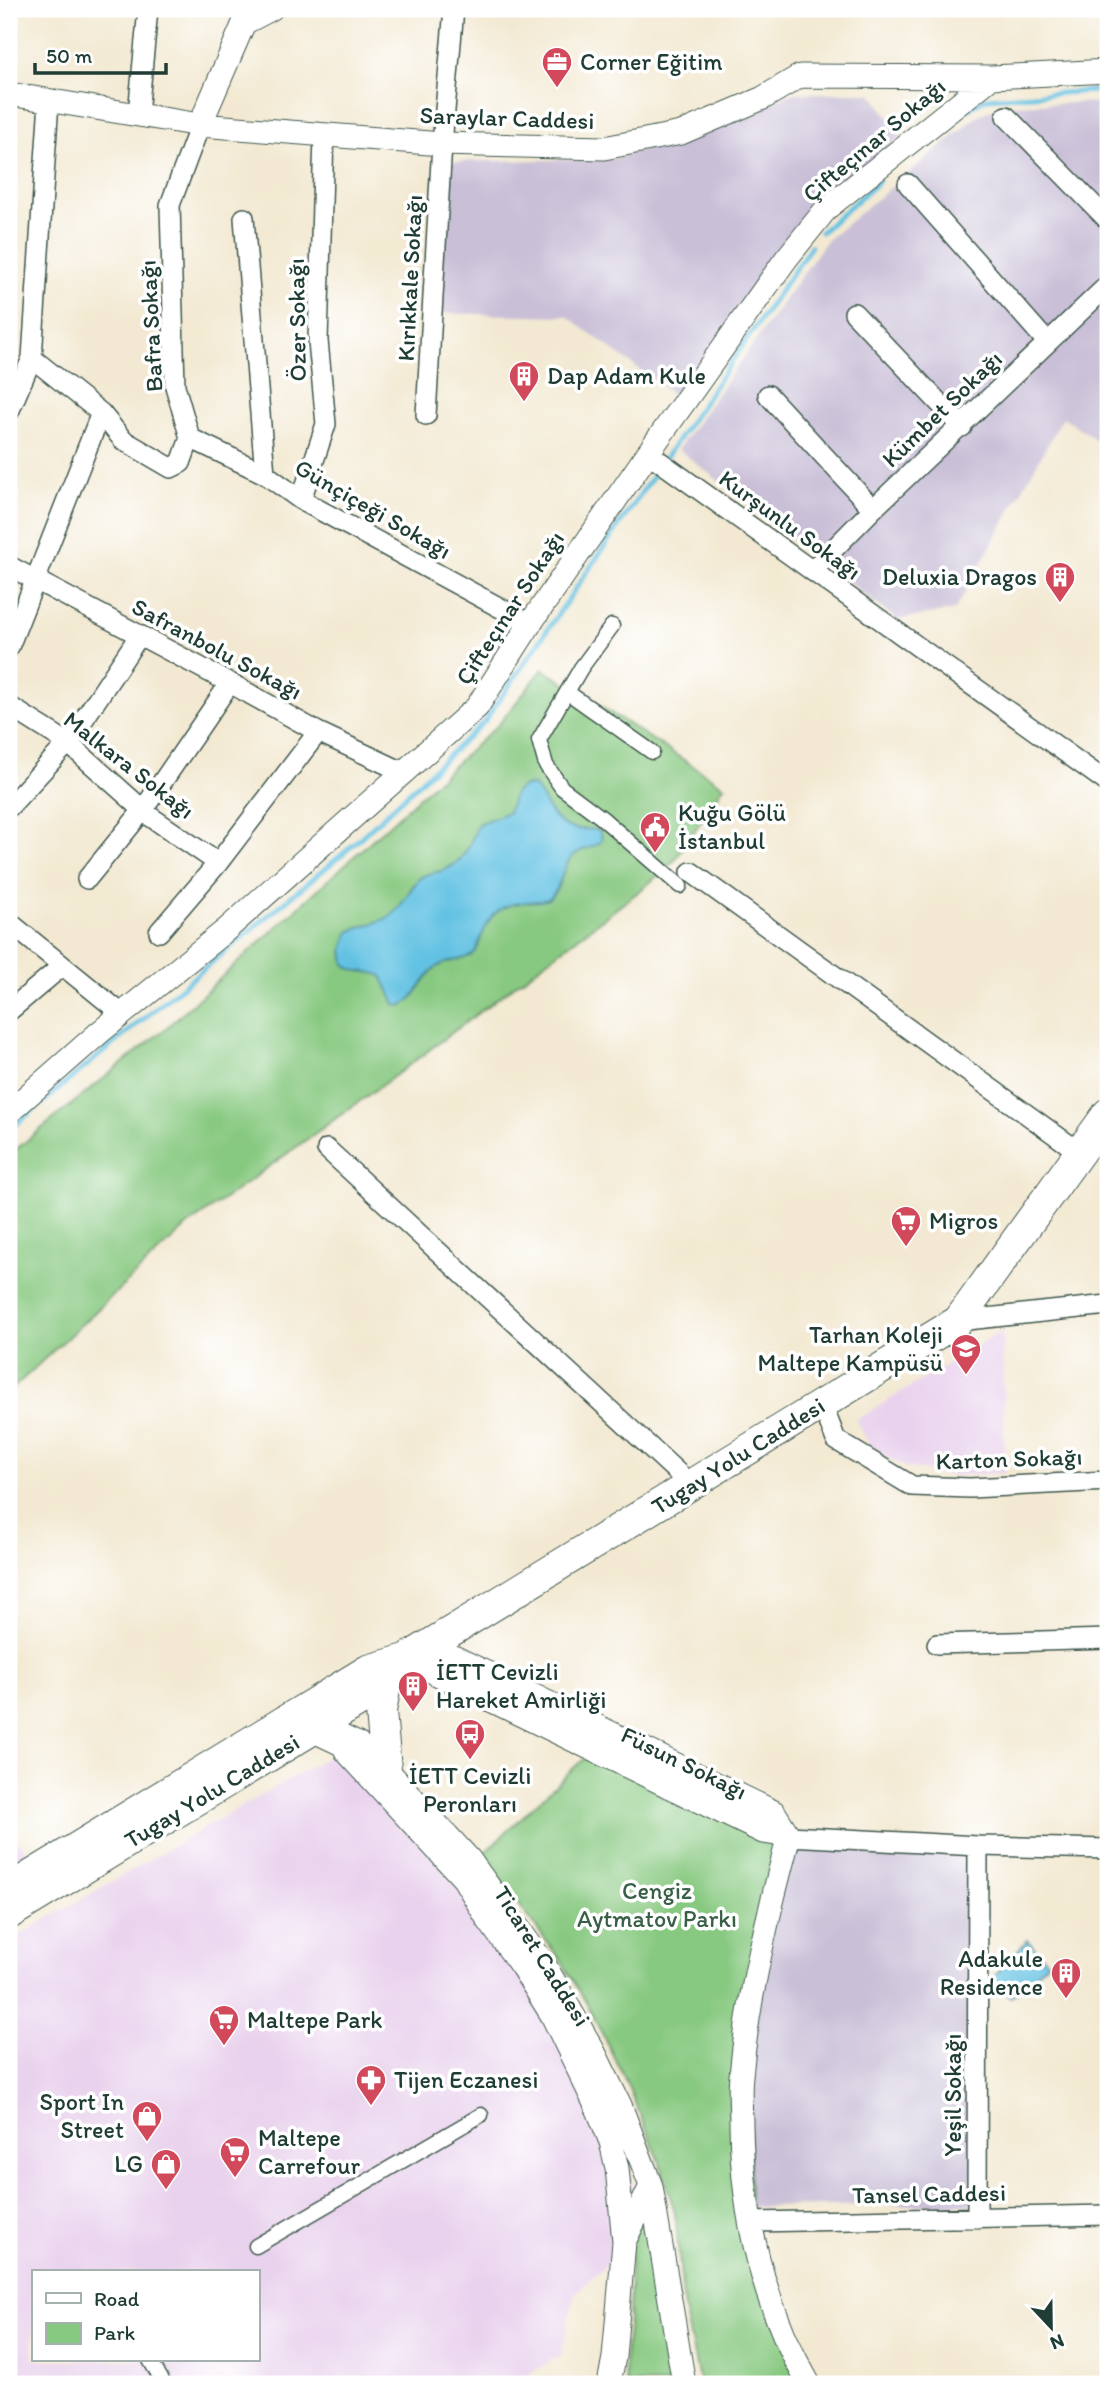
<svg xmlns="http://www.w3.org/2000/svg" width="1117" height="2393" font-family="Itim,sans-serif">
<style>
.built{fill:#e9d2ed;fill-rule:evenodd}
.industrial{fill:#c9bfd7}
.green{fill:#88c981;stroke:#54835a;stroke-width:2}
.water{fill:#64c2e3;stroke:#42808c;stroke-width:2}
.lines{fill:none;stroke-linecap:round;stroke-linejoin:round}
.stream{stroke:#64c2e3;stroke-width:5}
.pedestrian-casing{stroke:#3f574c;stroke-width:17}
.minor-casing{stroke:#3f574c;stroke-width:22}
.tertiary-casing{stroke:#3f574c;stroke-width:25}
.primary-casing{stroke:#3f574c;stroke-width:32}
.pedestrian{stroke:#fff;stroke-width:14}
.minor{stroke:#fff;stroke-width:19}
.tertiary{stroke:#fff;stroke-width:23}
.primary{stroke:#fff;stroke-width:30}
.labels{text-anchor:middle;stroke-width:7;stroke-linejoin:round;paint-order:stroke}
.poi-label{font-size:24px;fill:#1f3d34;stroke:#fff;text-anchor:start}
.street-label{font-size:24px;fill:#1f3d34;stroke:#fff}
.park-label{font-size:24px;fill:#396047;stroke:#fff}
</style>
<rect width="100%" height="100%" fill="#fff"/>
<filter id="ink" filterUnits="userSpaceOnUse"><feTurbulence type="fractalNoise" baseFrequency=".0143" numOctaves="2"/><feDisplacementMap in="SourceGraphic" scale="14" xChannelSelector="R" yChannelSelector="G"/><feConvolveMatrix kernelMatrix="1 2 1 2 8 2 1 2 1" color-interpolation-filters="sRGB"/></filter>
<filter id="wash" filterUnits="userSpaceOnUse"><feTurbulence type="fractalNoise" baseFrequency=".00686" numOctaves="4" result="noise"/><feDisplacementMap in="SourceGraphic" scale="28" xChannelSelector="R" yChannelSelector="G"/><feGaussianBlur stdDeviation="1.57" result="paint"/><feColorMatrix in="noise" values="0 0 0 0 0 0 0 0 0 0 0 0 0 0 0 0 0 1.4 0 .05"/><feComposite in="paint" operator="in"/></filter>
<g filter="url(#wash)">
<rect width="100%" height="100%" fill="#f3e9d2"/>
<!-- built -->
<path class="built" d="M 1002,1331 L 1005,1473 L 953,1476 L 905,1467 L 871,1448 L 856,1420 Z
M 336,1752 L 473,1889 L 581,2054 L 632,2172 L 631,2242 L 575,2293 L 561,2355 L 512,2384 L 9,2384 L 9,1941 ZM 33,2272 L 257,2272 L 257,2360 L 33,2360 Z
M 9,1831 L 35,1861 L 9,1877 Z"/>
<!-- industrial -->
<path class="industrial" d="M 795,93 L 871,93 L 902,136 L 805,216 L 675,396 L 567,316 L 427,313 L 435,162 L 614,159 Z
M 1108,102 L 1108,448 L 1063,417 L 955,610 L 897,620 L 678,449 L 827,240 L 979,115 L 1003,105 Z
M 788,1836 L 974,1847 L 975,2204 L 750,2207 L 748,2011 Z"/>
<!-- green -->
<path class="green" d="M 543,669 L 724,786 L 675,860 L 646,886 L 400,1072 L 187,1226 L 9,1392 L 9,1155 L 165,1029 L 498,725 Z
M 597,1750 L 789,1836 L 749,2008 L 750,2222 L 811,2384 L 700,2384 L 684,2309 L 675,2213 L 659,2159 L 624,2077 L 587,2004 L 562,1962 L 482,1855 L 578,1764 Z
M 646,2206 L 658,2276 L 665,2340 L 675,2384 L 628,2384 L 626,2382 L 624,2365 L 629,2319 L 631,2242 Z"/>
<!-- water -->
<path class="water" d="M 524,786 L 534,786 C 545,801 551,821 571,828 C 581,831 590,827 599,831 L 602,837 L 600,843 C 592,848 582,849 575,854 C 561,865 563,885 551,897 C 543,905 518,898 500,910 C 479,924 482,948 472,955 C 463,961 448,959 437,967 C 422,977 417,1000 400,1006 L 395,1004 L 382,976 C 369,969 355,975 345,964 L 343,950 L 348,933 C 362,923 380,925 393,914 C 404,904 412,882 423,876 C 429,872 437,873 444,870 C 466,861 470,843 478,824 L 508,812 L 515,792 Z
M 1027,1940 L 1048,1962 L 1011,1997 L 992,1979 Z"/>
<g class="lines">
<!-- stream -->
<path class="stream" d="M 969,109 L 986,98 L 1108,90
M 821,232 L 879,181
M 9,1130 L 345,852 L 484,722 L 811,246"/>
</g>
</g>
<g filter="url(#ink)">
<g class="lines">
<!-- pedestrian casing -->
<g class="pedestrian-casing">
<path id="pedestrian" d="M 612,626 L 581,668 L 539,740 L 546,765 L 562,788 L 602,818 L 680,886
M 567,692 L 652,752
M 256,2246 L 481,2115
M 150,2360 L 164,2384"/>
</g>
<!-- minor casing -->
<g class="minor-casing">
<path id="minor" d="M 138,114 L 148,9
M 1006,116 L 1108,220
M 908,184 L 1047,342
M 244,218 L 265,474
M 854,313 L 962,427
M 32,358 L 101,413 L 123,440 L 171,468 L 181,463 L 190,438 L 175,386 L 170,205 L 200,125
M 768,395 L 873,509
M 9,412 L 32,358 L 49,101
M 426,415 L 442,144 L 454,9
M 190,438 L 265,474 L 301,500 L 530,624
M 648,453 L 1108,783
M 301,500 L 326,424 L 318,341 L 324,135
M 9,566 L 230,683 L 318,732 L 403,772
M 812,571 L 873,509 L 1108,285
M 9,647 L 101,413
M 9,706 L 68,743 L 151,817 L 218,863
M 9,807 L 68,743 L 139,636
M 691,872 L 1079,1152
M 87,879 L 143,810 L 230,683
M 9,922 L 122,1014
M 159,932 L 218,863 L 318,732
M 9,1011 L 61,967
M 327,1149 L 691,1485
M 958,1321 L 1108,1305
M 822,1404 L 836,1440 L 912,1486 L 970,1488 L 1108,1481
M 937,1644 L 1108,1639
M 789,1836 L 978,1846 L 1108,1849
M 977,2218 L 978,1846
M 750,2222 L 1108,2215"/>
</g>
<!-- tertiary casing -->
<g class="tertiary-casing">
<path id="tertiary" d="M 9,94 L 200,125 L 442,144 L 604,148 L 681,133 L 763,98 L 800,76 L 992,77 L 1108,71
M 200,125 L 244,23 L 271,9
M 9,1112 L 100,1032 L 226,930 L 477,707 L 530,624 L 648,453 L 786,259 L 827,208 L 992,77
M 429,1645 L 774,1812 L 789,1836
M 406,1659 L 763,1832 L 789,1836
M 346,1751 L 464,1879 L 489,1921 L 522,1967 L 552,2015 L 598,2110 L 611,2142 L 617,2168 L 624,2242
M 386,1769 L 469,1859 L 544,1964 L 593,2050 L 620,2105 L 651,2186 L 684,2384
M 789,1836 C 768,1915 748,1995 741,2076 C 739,2092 741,2108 741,2124 C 742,2215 763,2306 809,2384
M 609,2384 L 614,2357 L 624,2242 L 651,2186"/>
</g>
<!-- primary casing -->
<g class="primary-casing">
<path id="primary" d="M 312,1713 L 316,1728 L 356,1747 L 386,1769
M 386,1769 L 381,1711 L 386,1685
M 9,1889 L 368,1670 L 406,1659 L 958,1321 L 1108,1113
M 9,1914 L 386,1685 L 406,1659"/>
</g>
<!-- pedestrian -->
<use href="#pedestrian" class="pedestrian"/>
<!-- minor -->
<use href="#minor" class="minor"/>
<!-- tertiary -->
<use href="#tertiary" class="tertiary"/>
<!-- primary -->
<use href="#primary" class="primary"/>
</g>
</g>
<!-- icons -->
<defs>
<g id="office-pin" transform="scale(1.575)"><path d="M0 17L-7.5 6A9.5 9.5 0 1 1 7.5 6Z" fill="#d1495b" stroke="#fff"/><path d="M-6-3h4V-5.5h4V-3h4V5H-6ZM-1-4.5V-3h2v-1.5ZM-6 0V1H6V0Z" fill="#fff"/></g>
<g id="building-pin" transform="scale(1.575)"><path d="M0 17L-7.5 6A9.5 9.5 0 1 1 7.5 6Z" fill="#d1495b" stroke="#fff"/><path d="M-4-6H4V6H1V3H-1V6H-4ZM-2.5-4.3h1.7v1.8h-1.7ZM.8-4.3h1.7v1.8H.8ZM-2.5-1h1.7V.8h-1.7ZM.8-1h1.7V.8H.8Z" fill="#fff"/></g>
<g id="civic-pin" transform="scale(1.575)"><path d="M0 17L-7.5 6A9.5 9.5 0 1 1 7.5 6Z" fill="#d1495b" stroke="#fff"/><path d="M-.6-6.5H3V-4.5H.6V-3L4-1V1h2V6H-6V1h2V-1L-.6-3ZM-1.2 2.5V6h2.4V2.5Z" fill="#fff"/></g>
<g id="supermarket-pin" transform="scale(1.575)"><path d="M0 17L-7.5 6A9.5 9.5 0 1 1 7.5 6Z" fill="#d1495b" stroke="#fff"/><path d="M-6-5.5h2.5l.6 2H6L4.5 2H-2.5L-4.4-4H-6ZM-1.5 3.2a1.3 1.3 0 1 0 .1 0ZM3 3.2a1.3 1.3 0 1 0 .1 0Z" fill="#fff"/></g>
<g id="school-pin" transform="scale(1.575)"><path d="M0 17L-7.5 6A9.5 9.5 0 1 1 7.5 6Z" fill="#d1495b" stroke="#fff"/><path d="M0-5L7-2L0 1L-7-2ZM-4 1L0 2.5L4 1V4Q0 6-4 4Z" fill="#fff"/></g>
<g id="bus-pin" transform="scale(1.575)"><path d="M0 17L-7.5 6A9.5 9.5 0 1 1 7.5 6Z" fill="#d1495b" stroke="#fff"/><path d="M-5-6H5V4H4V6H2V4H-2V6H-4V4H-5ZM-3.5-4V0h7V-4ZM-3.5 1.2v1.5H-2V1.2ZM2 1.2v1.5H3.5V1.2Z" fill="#fff"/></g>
<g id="pharmacy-pin" transform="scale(1.575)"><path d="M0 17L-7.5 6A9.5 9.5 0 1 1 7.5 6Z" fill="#d1495b" stroke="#fff"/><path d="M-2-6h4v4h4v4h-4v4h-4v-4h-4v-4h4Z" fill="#fff"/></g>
<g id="shop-pin" transform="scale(1.575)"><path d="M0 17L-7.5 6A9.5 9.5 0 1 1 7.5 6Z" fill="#d1495b" stroke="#fff"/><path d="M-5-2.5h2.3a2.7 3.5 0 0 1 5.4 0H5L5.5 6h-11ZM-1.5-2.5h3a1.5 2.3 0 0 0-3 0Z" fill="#fff"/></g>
</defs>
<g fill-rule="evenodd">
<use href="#office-pin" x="557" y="62"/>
<use href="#building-pin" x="524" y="376"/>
<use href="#building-pin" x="1060" y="577"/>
<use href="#civic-pin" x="655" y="827"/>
<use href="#supermarket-pin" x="906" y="1221"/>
<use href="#school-pin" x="966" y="1349"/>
<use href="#building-pin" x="413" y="1686"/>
<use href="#bus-pin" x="470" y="1734"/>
<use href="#building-pin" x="1066" y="1973"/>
<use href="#supermarket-pin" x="224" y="2020"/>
<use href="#pharmacy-pin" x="371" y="2080"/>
<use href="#shop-pin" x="147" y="2116"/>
<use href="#supermarket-pin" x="235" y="2152"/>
<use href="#shop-pin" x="166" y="2164"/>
</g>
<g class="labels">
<!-- poi labels -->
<g class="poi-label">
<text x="580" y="70">Corner Eğitim</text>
<text x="547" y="384">Dap Adam Kule</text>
<text x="1037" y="585" text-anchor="end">Deluxia Dragos</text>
<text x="678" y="821">Kuğu Gölü<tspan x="678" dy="28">İstanbul</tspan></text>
<text x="929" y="1229">Migros</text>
<text x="943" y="1343" text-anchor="end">Tarhan Koleji<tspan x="943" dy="28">Maltepe Kampüsü</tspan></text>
<text x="436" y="1680">İETT Cevizli<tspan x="436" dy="28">Hareket Amirliği</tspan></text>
<text x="470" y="1784" text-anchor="middle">İETT Cevizli<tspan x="470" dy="28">Peronları</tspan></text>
<text x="1043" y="1967" text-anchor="end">Adakule<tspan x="1043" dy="28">Residence</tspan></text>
<text x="247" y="2028">Maltepe Park</text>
<text x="394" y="2088">Tijen Eczanesi</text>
<text x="124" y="2110" text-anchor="end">Sport In<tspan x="124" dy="28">Street</tspan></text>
<text x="258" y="2146">Maltepe<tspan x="258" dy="28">Carrefour</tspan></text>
<text x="143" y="2172" text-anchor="end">LG</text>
</g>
<!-- street labels -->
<g class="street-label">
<text transform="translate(507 118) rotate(2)" y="8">Saraylar Caddesi</text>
<text transform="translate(874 140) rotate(-40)" y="8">Çifteçınar Sokağı</text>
<text transform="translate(410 278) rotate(-87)" y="8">Kırıkkale Sokağı</text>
<text transform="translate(297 320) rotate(-91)" y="8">Özer Sokağı</text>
<text transform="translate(151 326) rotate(-93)" y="8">Bafra Sokağı</text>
<text transform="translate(942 409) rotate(-44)" y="8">Kümbet Sokağı</text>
<text transform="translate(373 509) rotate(30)" y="8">Günçiçeği Sokağı</text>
<text transform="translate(790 525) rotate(36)" y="8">Kurşunlu Sokağı</text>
<text transform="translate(510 608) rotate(-57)" y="8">Çifteçınar Sokağı</text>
<text transform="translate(217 649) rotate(28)" y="8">Safranbolu Sokağı</text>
<text transform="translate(129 765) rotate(38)" y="8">Malkara Sokağı</text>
<text transform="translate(738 1456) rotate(-32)" y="8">Tugay Yolu Caddesi</text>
<text transform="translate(1009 1459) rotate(-2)" y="8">Karton Sokağı</text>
<text transform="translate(684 1763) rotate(26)" y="8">Füsun Sokağı</text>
<text transform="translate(212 1791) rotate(-31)" y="8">Tugay Yolu Caddesi</text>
<text transform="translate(542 1956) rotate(58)" y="8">Ticaret Caddesi</text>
<text transform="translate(953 2095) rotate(-90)" y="8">Yeşil Sokağı</text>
<text transform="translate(929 2194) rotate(-1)" y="8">Tansel Caddesi</text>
</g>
<!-- park labels -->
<g class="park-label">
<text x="657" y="1899">Cengiz<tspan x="657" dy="28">Aytmatov Parkı</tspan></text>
</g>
</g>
<!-- margin -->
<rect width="1117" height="2393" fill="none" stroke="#fff" stroke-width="35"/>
<!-- legend -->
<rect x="32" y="2270" width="228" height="91" fill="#ffffff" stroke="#a5b1ae" stroke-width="2"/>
<rect x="46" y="2293" width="35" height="10" fill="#ffffff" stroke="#a5b1ae" stroke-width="2"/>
<text x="94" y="2306" font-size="21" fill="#1f3d34">Road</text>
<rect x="46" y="2323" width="35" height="21" fill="#88c981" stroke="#a5b1ae" stroke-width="2"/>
<text x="94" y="2340" font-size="21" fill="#1f3d34">Park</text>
<!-- north arrow -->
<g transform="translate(1051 2327) rotate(158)" stroke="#ffffff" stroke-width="5" paint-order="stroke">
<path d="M0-5L12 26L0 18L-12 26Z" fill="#1f3d34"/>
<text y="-10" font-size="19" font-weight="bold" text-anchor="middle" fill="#1f3d34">N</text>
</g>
<!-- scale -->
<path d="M35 63v10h131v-10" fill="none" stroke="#1f3d34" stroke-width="3.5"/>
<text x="46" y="63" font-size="21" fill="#1f3d34" stroke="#ffffff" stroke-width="5" paint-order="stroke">50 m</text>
</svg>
